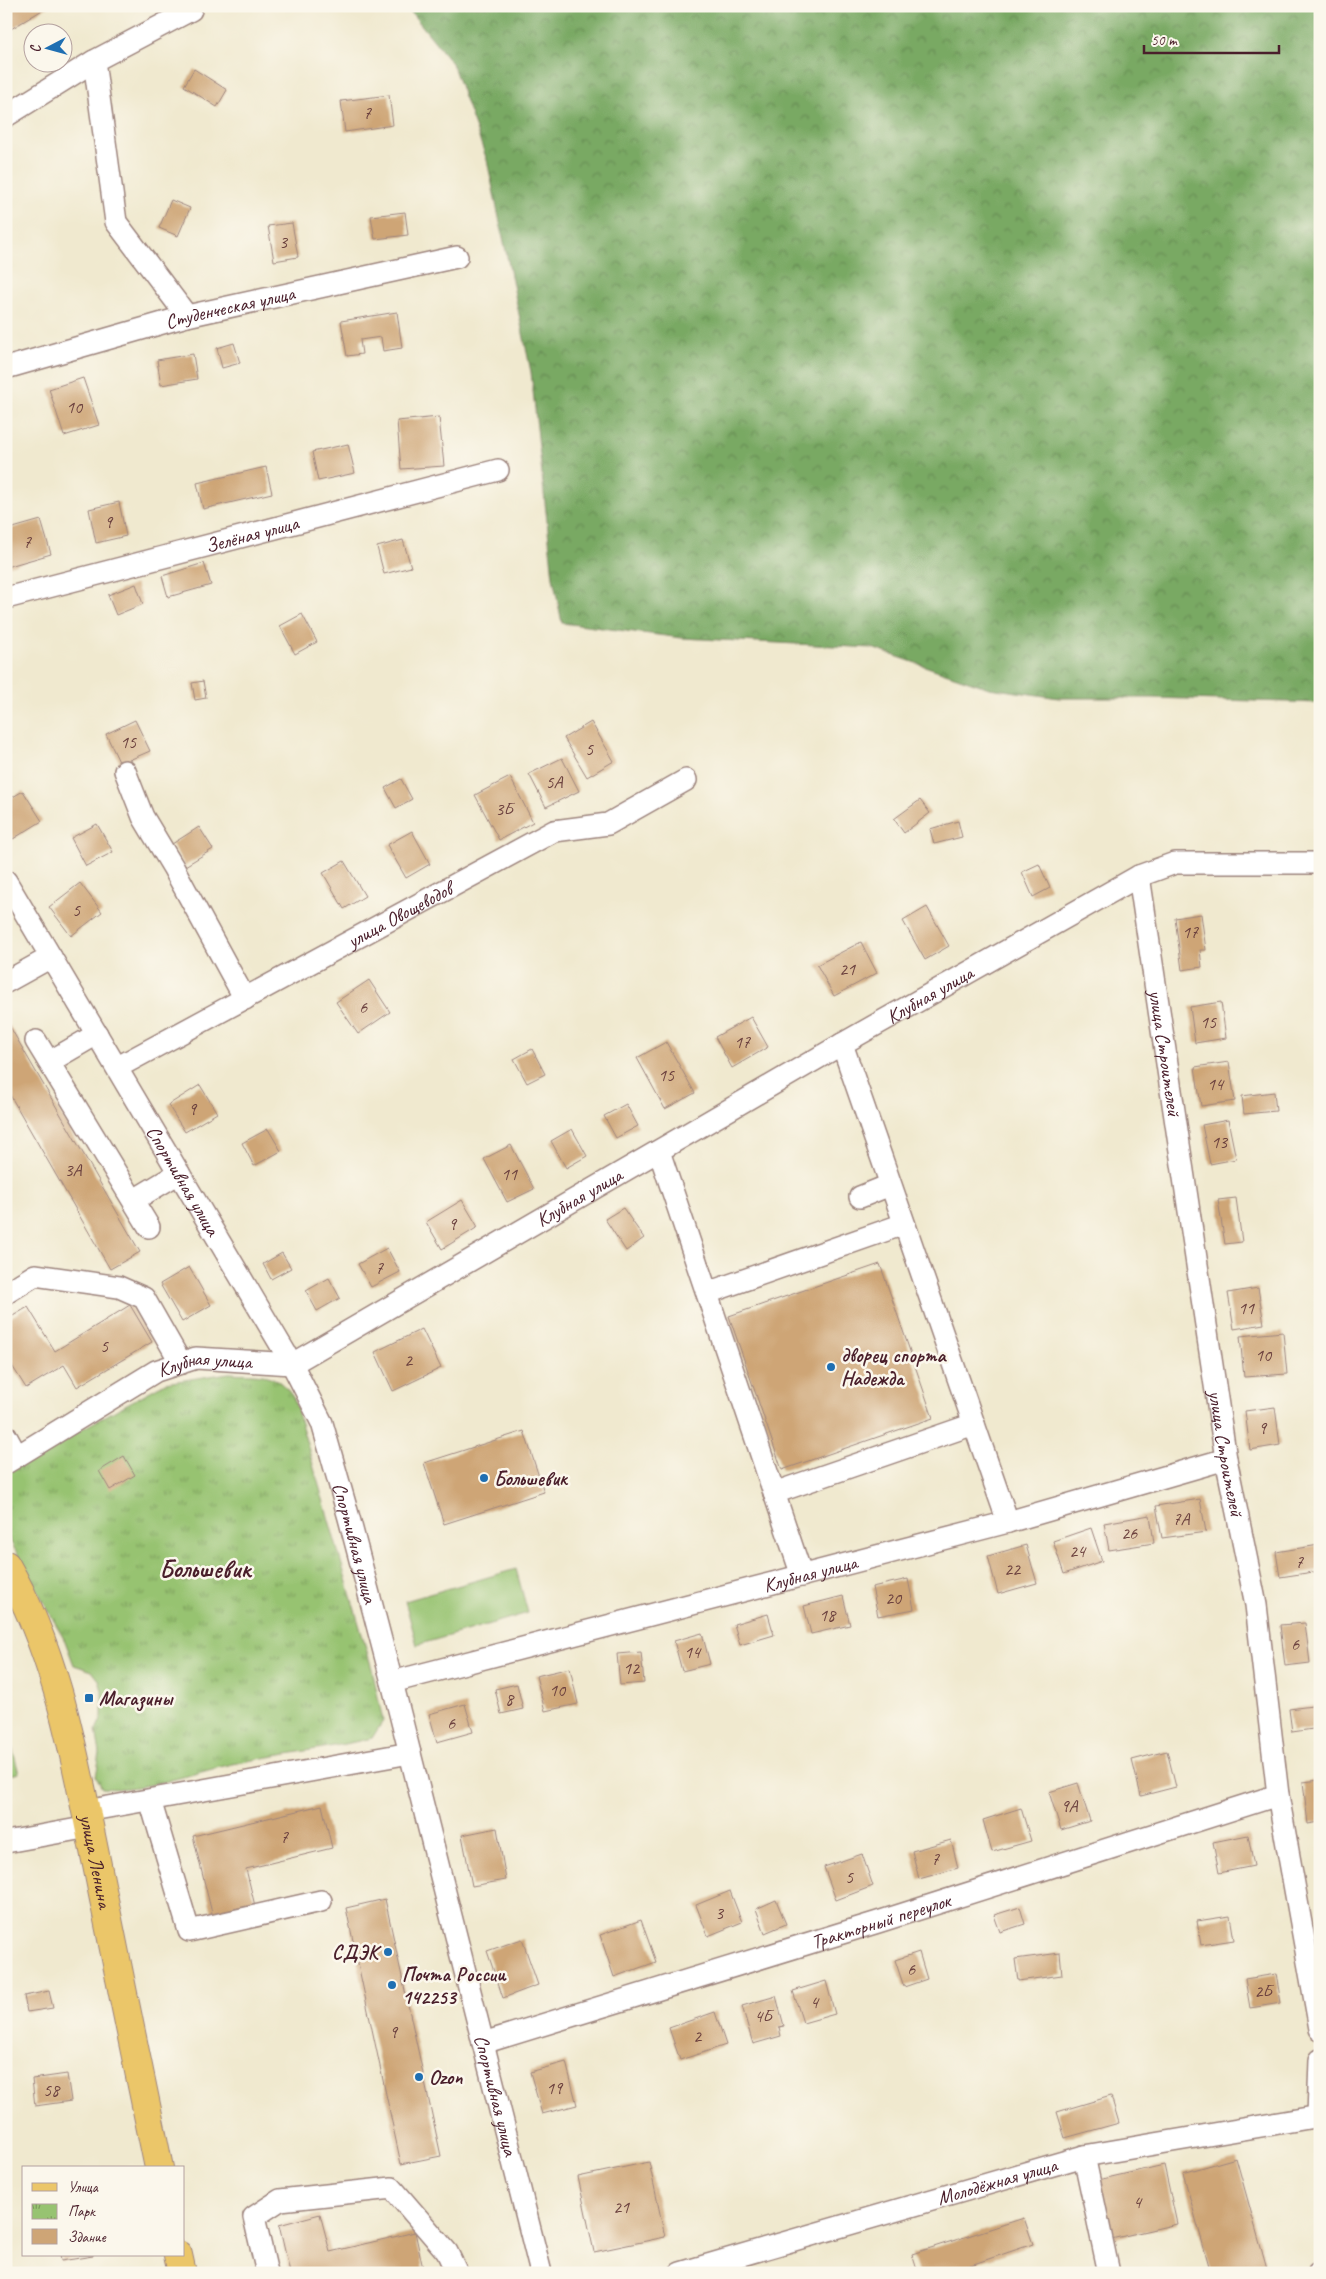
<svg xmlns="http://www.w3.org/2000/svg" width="1326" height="2279" font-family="Caveat,sans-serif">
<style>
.forest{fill:url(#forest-crowns);stroke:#626447}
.park{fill:url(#park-tufts);stroke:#70714e}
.pitch{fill:#97c371;stroke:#70714e}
.building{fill:#cea576}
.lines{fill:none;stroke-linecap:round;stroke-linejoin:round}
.minor-casing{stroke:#9d847d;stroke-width:24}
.major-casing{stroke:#9d847d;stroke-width:30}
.minor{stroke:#fff;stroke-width:21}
.major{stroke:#ebc669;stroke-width:28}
.poi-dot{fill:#1f6fb2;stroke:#fbf7ec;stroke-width:2}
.labels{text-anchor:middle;stroke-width:5;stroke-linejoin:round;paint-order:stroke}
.number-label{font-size:18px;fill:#6b403e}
.street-label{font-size:20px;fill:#4a1f2b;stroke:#fbf7ec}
.poi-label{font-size:20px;font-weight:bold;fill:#4a1f2b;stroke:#fbf7ec;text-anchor:start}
.district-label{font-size:25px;font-weight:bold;fill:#4a1f2b;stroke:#fbf7ec}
</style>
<defs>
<pattern id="forest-crowns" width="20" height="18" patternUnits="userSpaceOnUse" patternTransform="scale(1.25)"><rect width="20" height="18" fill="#79a963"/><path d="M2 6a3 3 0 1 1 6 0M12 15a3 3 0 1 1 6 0" fill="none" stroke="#658952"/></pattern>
<pattern id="park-tufts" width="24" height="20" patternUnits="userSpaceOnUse" patternTransform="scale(1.25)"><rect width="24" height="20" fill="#97c371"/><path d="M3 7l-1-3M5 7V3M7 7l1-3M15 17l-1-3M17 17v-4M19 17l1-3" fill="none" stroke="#7d9e5d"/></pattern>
</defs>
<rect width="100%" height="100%" fill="#fbf7ec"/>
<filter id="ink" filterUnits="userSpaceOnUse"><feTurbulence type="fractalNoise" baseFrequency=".02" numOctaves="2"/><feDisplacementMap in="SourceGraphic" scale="10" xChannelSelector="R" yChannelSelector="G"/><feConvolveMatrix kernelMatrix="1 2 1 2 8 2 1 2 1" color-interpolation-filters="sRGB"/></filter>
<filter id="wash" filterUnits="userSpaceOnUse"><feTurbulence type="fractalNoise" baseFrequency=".0096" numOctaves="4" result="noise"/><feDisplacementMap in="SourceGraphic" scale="20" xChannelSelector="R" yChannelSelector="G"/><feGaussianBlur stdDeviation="1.12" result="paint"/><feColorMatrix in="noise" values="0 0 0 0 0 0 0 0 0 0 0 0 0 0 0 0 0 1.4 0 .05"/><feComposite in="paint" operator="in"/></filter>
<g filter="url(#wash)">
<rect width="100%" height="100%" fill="#f0e9cf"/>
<!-- forest -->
<path class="forest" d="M 406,6 L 1320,6 L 1320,703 L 1153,698 L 1059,698 L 989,688 L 872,648 L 682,638 L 562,623 L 553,577 L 531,372 L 487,160 L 452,63 Z"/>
<!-- park -->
<path class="park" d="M 229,1373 C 260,1375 276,1370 294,1399 L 372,1669 L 383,1721 L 372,1738 C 327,1749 279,1754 233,1764 C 195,1772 141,1793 102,1788 L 96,1777 L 100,1753 L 96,1730 L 102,1717 L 102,1691 L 99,1680 L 92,1671 L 74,1665 L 65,1641 L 6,1533 L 6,1471 L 165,1383 Z
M 6,1726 L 19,1773 L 6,1776 Z"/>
<!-- pitch -->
<path class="pitch" d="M 516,1569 L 528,1613 L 417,1645 L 405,1601 Z"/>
<g id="blocks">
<!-- building -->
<path class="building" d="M 6,6 L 49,6 L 6,32 Z
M 194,69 L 227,90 L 217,107 L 184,86 Z
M 389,95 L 393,125 L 345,132 L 341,101 Z
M 171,200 L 190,208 L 178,236 L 159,228 Z
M 405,212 L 408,235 L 375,239 L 371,216 Z
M 292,223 L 298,257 L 274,261 L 268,226 Z
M 397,312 L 402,348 L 383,351 L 381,337 L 360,340 L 362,354 L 347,356 L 341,321 Z
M 234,343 L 240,363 L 222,368 L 217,348 Z
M 193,354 L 197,379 L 161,385 L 157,360 Z
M 83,378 L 99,425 L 64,436 L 49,389 Z
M 439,417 L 444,466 L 401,469 L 397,421 Z
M 348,444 L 355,473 L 318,481 L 312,452 Z
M 266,467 L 272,493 L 203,509 L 197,483 Z
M 119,502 L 126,536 L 96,543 L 89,509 Z
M 41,520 L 51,554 L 6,567 L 6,530 Z
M 403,540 L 411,567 L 384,574 L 377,547 Z
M 204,563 L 211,585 L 168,597 L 162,576 Z
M 136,584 L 143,604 L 116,615 L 108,595 Z
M 302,614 L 317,642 L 295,654 L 280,626 Z
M 203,681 L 206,698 L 195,700 L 192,683 Z
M 135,720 L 150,751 L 120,764 L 106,734 Z
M 591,722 L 614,761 L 587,777 L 564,738 Z
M 562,758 L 579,791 L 546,807 L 529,774 Z
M 510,777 L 533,822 L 499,840 L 475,795 Z
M 401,779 L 412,799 L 396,808 L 385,788 Z
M 23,791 L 42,821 L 13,839 L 6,827 L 6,801 Z
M 920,800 L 930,813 L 904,833 L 894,819 Z
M 958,821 L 962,837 L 934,844 L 930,829 Z
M 97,824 L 113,852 L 86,866 L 71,838 Z
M 199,827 L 213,849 L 185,866 L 172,844 Z
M 412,831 L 430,864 L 406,878 L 387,845 Z
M 344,861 L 365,896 L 344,909 L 323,873 Z
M 1039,864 L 1050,888 L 1033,897 L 1022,872 Z
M 80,883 L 102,912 L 71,936 L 49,907 Z
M 927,907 L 949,946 L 925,960 L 903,921 Z
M 1201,914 L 1206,950 L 1200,950 L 1202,967 L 1182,970 L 1175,918 Z
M 861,942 L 877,973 L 834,996 L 817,965 Z
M 369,980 L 390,1012 L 358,1034 L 336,1002 Z
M 1221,1002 L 1226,1038 L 1195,1043 L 1190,1007 Z
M 751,1017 L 768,1047 L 732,1068 L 715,1037 Z
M 9,1025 L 140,1252 L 110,1269 L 6,1088 L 6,1027 Z
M 666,1042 L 695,1093 L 665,1109 L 637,1058 Z
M 532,1049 L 545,1074 L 527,1083 L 514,1059 Z
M 1229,1062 L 1235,1101 L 1201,1106 L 1195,1067 Z
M 200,1085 L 217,1113 L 185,1132 L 168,1105 Z
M 1274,1092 L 1276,1111 L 1244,1114 L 1242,1096 Z
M 626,1104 L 638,1126 L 616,1138 L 604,1116 Z
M 1228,1120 L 1236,1159 L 1210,1164 L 1202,1125 Z
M 268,1129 L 281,1151 L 254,1166 L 242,1143 Z
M 572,1129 L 587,1156 L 566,1168 L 551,1141 Z
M 511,1145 L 534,1189 L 507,1202 L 484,1159 Z
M 1236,1198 L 1242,1242 L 1225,1244 L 1218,1200 Z
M 462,1200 L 478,1227 L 442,1249 L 426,1222 Z
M 623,1208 L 644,1238 L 626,1251 L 605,1219 Z
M 387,1248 L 400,1272 L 371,1287 L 358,1264 Z
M 282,1253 L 291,1268 L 271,1279 L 263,1264 Z
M 880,1264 L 933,1418 L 782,1470 L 729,1316 Z
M 189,1267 L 211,1305 L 182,1322 L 160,1284 Z
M 329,1278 L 340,1298 L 317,1311 L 306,1291 Z
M 1258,1288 L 1264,1324 L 1234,1329 L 1228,1293 Z
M 130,1305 L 152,1342 L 77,1387 L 64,1365 L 26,1388 L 6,1356 L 6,1320 L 28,1307 L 55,1351 Z
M 422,1329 L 441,1368 L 393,1391 L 375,1352 Z
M 1283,1332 L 1287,1374 L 1244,1377 L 1240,1336 Z
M 1275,1407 L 1280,1445 L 1250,1450 L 1245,1411 Z
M 524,1431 L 544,1492 L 444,1524 L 424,1463 Z
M 124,1456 L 135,1475 L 110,1490 L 99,1471 Z
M 1200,1499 L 1206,1532 L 1162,1538 L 1156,1506 Z
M 1150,1515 L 1154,1543 L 1109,1550 L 1104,1523 Z
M 1091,1528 L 1102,1561 L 1064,1574 L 1053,1541 Z
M 1026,1545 L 1037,1583 L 998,1594 L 988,1556 Z
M 1319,1545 L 1320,1571 L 1280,1577 L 1276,1552 Z
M 908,1579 L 914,1609 L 878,1616 L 872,1587 Z
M 843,1596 L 850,1625 L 811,1634 L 804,1606 Z
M 768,1614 L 774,1635 L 740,1645 L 734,1624 Z
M 1305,1623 L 1310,1663 L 1285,1666 L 1280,1625 Z
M 702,1633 L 710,1664 L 682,1671 L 674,1641 Z
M 641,1652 L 644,1683 L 620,1685 L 617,1654 Z
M 570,1668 L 578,1704 L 545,1711 L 536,1676 Z
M 517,1684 L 523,1709 L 501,1714 L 495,1689 Z
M 465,1704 L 473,1732 L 437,1742 L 429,1714 Z
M 1320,1705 L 1320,1728 L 1292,1732 L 1289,1709 Z
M 1167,1751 L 1176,1787 L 1141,1796 L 1132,1760 Z
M 1320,1780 L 1320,1822 L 1308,1824 L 1303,1782 Z
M 1078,1783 L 1090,1821 L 1061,1830 L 1049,1792 Z
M 322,1805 L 332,1848 L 246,1869 L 255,1906 L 213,1917 L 193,1836 Z
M 1021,1808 L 1031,1841 L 992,1852 L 983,1820 Z
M 497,1828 L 506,1880 L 472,1886 L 462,1835 Z
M 1248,1835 L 1254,1866 L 1219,1873 L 1213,1842 Z
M 951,1840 L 958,1868 L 919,1879 L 912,1851 Z
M 862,1854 L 873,1886 L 836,1900 L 824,1867 Z
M 730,1891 L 742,1922 L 708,1936 L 696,1905 Z
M 385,1899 L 441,2156 L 401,2164 L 346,1908 Z
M 776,1900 L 786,1924 L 765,1933 L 756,1909 Z
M 1020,1907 L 1025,1924 L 1000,1932 L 994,1915 Z
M 1230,1916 L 1234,1940 L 1201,1945 L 1197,1921 Z
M 641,1920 L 656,1962 L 614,1977 L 600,1935 Z
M 522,1939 L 538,1985 L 503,1998 L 487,1951 Z
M 919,1952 L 927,1979 L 904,1987 L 895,1960 Z
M 1060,1953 L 1062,1975 L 1018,1981 L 1015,1959 Z
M 1276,1974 L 1281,2003 L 1250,2008 L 1245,1979 Z
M 826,1981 L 835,2014 L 803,2023 L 793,1991 Z
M 49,1991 L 53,2008 L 27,2012 L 24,1996 Z
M 776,1996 L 784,2026 L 779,2027 L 781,2036 L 753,2044 L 742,2006 Z
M 715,2012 L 726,2045 L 680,2060 L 669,2028 Z
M 566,2062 L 577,2105 L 542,2114 L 530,2072 Z
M 67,2074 L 71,2101 L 35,2106 L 32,2079 Z
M 1111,2096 L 1119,2123 L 1065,2138 L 1057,2112 Z
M 1236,2158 L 1268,2273 L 1211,2273 L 1183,2173 Z
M 649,2162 L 665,2237 L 594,2252 L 578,2177 Z
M 1164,2165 L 1177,2224 L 1111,2239 L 1098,2180 Z
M 320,2214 L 330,2252 L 415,2232 L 424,2273 L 290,2273 L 279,2225 Z
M 1024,2218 L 1033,2244 L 947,2273 L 918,2273 L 912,2254 Z
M 60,2255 L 93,2255 L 93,2256 L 61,2261 Z"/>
</g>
</g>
<g filter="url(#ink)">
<use href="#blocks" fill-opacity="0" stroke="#9d847d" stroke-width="1"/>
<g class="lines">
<!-- minor casing -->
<g class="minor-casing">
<g id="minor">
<path d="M 6,116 L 94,61"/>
<path d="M 187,316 L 116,222 L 94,61 L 191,10"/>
<path id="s1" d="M 6,368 L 187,316 L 457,257"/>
<path id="s2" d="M 6,598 L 498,470"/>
<path d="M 125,771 L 143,817 L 173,867 L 245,999"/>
<path id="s3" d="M 1139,876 L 1226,1459 L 1256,1605 L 1278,1795 L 1320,2029"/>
<path id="s4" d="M 6,881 L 292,1364 L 322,1423 L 349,1518 L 392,1682 L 541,2273"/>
<path d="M 6,982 L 51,957"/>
<path d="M 36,1041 L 149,1227"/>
<path d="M 842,1044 L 1008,1522"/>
<path d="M 49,1062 L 97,1034"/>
<path id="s5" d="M 118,1067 L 554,831 L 608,824 L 686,780"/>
<path d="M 659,1151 L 802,1576"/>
<path d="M 860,1197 L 890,1185"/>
<path d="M 134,1200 L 179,1173"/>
<path d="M 6,1293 L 35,1275 L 119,1287 L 144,1298 L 181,1363"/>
<path d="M 707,1293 L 904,1224"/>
<path d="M 6,1436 L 17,1456"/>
<path id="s6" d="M 6,1463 L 156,1371 L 196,1358 L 292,1364 L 842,1044 L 1139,876 L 1175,863 L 1320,863"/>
<path d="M 774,1493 L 974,1424"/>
<path id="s7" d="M 392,1682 L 1008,1522 L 1226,1459"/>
<path d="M 150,1800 L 189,1931 L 321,1901"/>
<path d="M 86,1811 L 410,1753"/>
<path d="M 6,1842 L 89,1827"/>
<path id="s8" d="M 483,2043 L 878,1922 L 1278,1795"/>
<path d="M 1318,2116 L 1320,2060"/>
<path d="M 1084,2156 L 1109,2273"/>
<path d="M 267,2273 L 254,2217 L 280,2200 L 392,2188 L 447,2252 L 457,2273"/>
<path id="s9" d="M 680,2273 L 1084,2156 L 1320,2116"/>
<path d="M 1318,2273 L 1320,2272"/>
</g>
</g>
<!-- major casing -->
<g class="major-casing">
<g id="major">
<path id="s10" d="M 6,1565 C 58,1655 75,1759 96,1860 C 117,1963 137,2065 159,2168"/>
<path d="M 178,2255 L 182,2273"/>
</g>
</g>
<!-- minor -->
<use href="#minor" class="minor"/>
<!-- major -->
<use href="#major" class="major"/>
</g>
</g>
<!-- markers -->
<g class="poi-dot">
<circle cx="831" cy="1367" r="5"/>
<circle cx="484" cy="1478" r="5"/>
<rect x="84" y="1693" width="10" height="10" rx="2.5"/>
<circle cx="388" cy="1952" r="5"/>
<circle cx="392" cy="1985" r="5"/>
<circle cx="419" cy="2077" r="5"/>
</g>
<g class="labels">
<!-- number labels -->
<g class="number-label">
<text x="367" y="119">7</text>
<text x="283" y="248">3</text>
<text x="74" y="413">10</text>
<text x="108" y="528">9</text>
<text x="27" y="548">7</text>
<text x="128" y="748">15</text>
<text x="589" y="755">5</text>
<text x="554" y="788">5А</text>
<text x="504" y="815">3Б</text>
<text x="76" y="916">5</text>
<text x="1190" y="938">17</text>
<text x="847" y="975">21</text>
<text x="363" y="1013">6</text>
<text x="1208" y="1028">15</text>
<text x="742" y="1048">17</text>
<text x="666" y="1081">15</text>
<text x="1215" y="1090">14</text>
<text x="192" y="1115">9</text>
<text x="1219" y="1148">13</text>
<text x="73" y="1176">3А</text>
<text x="509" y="1180">11</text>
<text x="452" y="1230">9</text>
<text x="379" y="1274">7</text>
<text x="1246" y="1314">11</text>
<text x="104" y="1352">5</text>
<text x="1263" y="1361">10</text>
<text x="408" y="1366">2</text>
<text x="1262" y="1434">9</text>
<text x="1181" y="1525">7А</text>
<text x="1129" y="1539">26</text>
<text x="1077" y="1557">24</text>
<text x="1299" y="1568">7</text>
<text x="1012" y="1575">22</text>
<text x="893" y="1604">20</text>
<text x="827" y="1621">18</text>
<text x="1295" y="1650">6</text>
<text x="692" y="1658">14</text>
<text x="631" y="1674">12</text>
<text x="557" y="1696">10</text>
<text x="509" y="1705">8</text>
<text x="451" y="1729">6</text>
<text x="1069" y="1812">9А</text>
<text x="284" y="1843">7</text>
<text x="935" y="1865">7</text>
<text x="849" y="1883">5</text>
<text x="719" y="1919">3</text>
<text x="911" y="1975">6</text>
<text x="1263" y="1997">2Б</text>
<text x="814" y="2008">4</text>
<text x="763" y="2022">4Б</text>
<text x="393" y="2038">9</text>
<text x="697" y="2042">2</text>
<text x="554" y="2094">19</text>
<text x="51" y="2096">58</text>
<text x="1137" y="2208">4</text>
<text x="621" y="2213">21</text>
</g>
<!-- street labels -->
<g class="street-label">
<text dy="7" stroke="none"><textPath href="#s1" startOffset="232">Студенческая улица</textPath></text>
<text dy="7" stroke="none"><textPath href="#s2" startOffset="254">Зелёная улица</textPath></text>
<text dy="7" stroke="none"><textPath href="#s5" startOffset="320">улица Овощеводов</textPath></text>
<text dy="7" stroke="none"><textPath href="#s6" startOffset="1051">Клубная улица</textPath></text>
<text dy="7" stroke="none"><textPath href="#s3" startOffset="179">улица Строителей</textPath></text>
<text dy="7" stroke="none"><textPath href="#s4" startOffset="348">Спортивная улица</textPath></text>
<text dy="7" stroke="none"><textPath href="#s6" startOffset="646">Клубная улица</textPath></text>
<text dy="7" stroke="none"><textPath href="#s6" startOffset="226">Клубная улица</textPath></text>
<text dy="7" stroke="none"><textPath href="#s3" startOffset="584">улица Строителей</textPath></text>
<text dy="7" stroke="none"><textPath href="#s4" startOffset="752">Спортивная улица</textPath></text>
<text dy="7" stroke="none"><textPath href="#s7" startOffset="432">Клубная улица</textPath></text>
<text dy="7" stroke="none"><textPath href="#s10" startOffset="311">улица Ленина</textPath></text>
<text dy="7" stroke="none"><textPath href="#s8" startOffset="416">Тракторный переулок</textPath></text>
<text dy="7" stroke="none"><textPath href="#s4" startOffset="1322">Спортивная улица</textPath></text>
<text dy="7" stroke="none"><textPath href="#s9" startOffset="330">Молодёжная улица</textPath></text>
</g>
<!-- poi labels -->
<g class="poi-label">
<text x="841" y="1362">дворец спорта<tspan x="841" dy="23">Надежда</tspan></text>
<text x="494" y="1485">Большевик</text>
<text x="99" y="1705">Магазины</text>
<text x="378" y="1959" text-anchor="end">СДЭК</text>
<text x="402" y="1981">Почта России<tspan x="402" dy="23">142253</tspan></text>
<text x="429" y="2084">Ozon</text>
</g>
<!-- district labels -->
<g class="district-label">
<text x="205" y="1577">Большевик</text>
</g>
</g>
<!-- margin -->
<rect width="1326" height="2279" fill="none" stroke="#fbf7ec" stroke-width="25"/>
<!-- legend -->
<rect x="22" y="2166" width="162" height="90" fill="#fbf7ec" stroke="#b4a19f"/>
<rect x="32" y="2183" width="25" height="8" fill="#ebc669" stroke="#b4a19f"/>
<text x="68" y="2192" font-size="15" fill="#4a1f2b">Улица</text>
<rect x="32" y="2204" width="25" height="15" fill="url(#park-tufts)" stroke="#b4a19f"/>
<text x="68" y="2216" font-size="15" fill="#4a1f2b">Парк</text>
<rect x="32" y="2229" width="25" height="15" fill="#cea576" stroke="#b4a19f"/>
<text x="68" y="2242" font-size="15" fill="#4a1f2b">Здание</text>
<!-- north arrow -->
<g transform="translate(48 48) rotate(264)"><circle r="24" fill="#fbf7ec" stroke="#b4a19f"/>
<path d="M0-4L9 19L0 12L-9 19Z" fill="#1f6fb2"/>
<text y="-8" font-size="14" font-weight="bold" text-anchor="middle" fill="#4a1f2b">С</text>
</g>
<!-- scale -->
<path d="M1144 45v8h135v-8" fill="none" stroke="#4a1f2b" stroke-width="2.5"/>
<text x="1151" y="45" font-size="15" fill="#4a1f2b" stroke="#fbf7ec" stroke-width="4" paint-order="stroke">50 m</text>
</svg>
